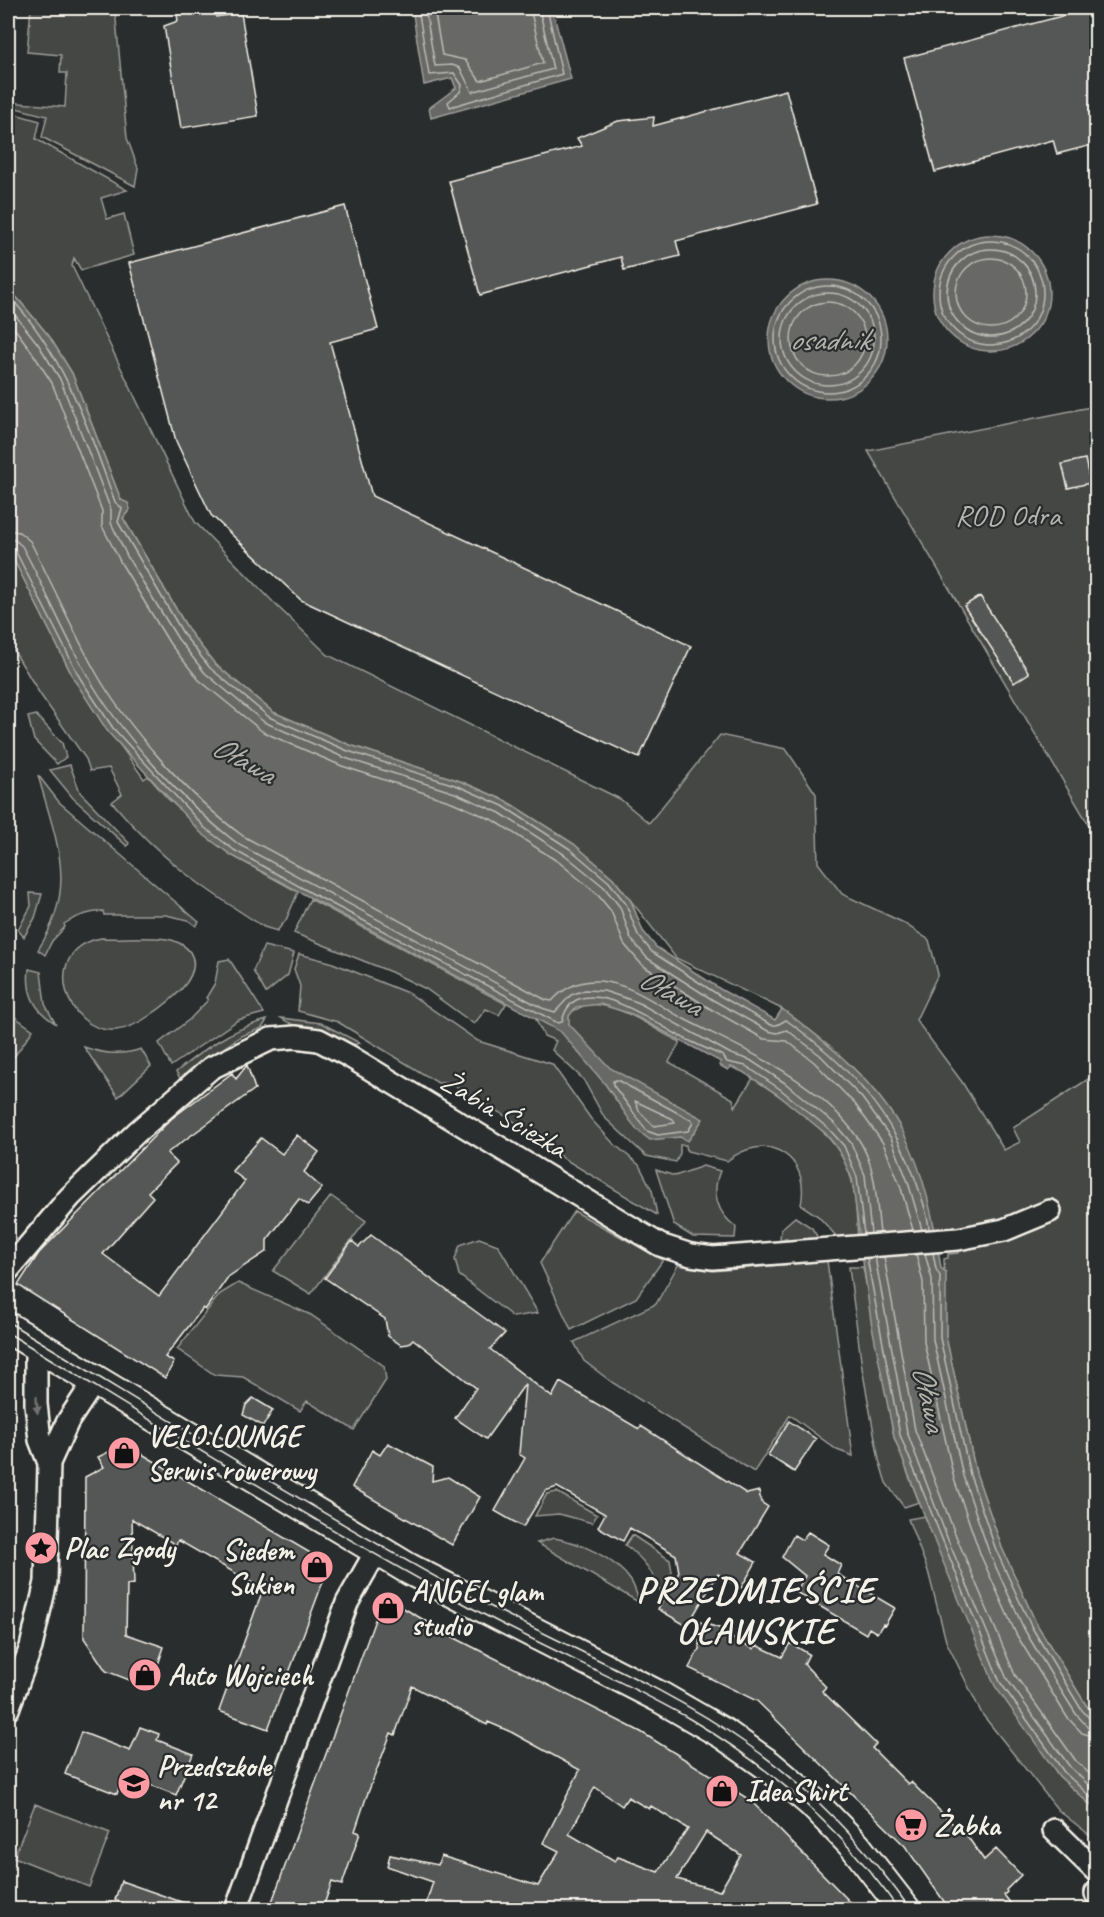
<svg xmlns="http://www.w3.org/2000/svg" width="1104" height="1917" font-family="Caveat,sans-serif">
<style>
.green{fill:#444645;stroke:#9c9c96;stroke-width:1.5}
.water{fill:#676866;stroke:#9f9f9a;stroke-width:1.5}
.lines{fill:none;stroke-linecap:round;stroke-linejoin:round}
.shore{stroke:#bcbab4;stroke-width:1.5}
.building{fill:#555756;stroke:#f4f1e8;stroke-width:1.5;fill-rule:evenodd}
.street-casing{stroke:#f4f1e8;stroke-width:26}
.secondary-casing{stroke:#f4f1e8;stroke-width:34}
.street{stroke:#2a2d2e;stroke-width:21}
.secondary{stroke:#2a2d2e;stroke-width:30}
.tram{stroke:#f4f1e8;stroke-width:1.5}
.oneway{fill:#71726f}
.labels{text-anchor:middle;stroke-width:4.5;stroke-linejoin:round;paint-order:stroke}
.park-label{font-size:30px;fill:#b6b5af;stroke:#2a2d2e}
.street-label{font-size:30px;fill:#f4f1e8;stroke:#2a2d2e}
.poi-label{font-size:30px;font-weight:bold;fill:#f4f1e8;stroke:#2a2d2e;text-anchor:start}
.water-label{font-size:32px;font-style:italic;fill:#b5b3ae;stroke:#2a2d2e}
.district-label{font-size:36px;font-weight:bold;letter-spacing:1.5px;fill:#f4f1e8;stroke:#2a2d2e}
</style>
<rect width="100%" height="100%" fill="#2a2d2e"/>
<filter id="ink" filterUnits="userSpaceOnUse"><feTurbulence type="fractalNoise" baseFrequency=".0167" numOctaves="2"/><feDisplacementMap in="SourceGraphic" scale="12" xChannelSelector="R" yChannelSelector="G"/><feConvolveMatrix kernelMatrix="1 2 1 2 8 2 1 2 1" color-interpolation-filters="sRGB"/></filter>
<g filter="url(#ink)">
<!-- green -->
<path class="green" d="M 31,8 L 115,9 L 127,138 L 138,168 L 135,186 L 42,137 L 47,116 L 8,106 L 8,102 L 65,107 L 67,73 L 60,73 L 61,55 L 27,52 Z
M 8,112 L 40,121 L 36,139 L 127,190 L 101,198 L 107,219 L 124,214 L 134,255 L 81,270 L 74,258 L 72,266 L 195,522 L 278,607 L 328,655 L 620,799 L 649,823 L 720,735 L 786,749 L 816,794 L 818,863 L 842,894 L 902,922 L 929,940 L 938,974 L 916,1020 L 962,1082 L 1004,1150 L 1020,1142 L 1013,1128 L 1096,1074 L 1096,1717 L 1086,1705 L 1036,1623 L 1002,1548 L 976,1473 L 946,1337 L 944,1259 L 948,1258 L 948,1254 L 959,1253 L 957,1229 L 935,1231 L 921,1177 L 903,1132 L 873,1090 L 829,1045 L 782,1009 L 676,958 L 613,878 L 574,844 L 506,801 L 460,781 L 350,745 L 273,712 L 214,663 L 189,631 L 123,518 L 130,509 L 121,500 L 72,373 L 49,336 L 8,287 Z
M 1096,406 L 1096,837 L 868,451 Z
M 8,548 L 75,681 L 144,779 L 148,776 L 167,798 L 231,855 L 298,892 L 286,920 L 277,931 L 264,927 C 201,887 161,860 112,802 L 122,794 L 109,768 L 90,771 L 86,759 L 40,694 L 8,641 Z
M 36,715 L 62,743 L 66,757 L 57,764 L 34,740 L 28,717 Z
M 70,765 L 80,792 L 129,843 L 127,846 L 73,798 L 50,770 Z
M 38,775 L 59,802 L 199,922 L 196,926 L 188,920 L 166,915 L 104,915 L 103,911 C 89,912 76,916 64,924 L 65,927 L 52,941 L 45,955 L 38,950 C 79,886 56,842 38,775 Z
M 30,893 L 42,894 L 35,918 L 24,937 L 18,930 L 31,906 Z
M 310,899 L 506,1004 L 499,1015 L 486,1009 L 474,1024 L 426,989 L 391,972 L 294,933 Z
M 102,938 C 123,939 146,936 167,939 C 175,940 185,945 190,952 C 205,976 167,1004 149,1016 C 139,1023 129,1029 116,1030 C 64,1034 39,948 102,938 Z
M 264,946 L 294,953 L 288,975 L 266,993 L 253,971 Z
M 299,954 L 330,962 L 410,994 L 478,1041 L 552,1064 L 591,1119 L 613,1143 L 639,1165 L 652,1190 L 657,1215 L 548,1149 L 543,1139 L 449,1082 L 438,1083 L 338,1022 L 298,1011 L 300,986 L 294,969 Z
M 229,959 L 264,1013 L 238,1020 L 171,1066 L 159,1043 L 190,1019 L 208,1000 L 206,998 L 215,983 L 219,961 Z
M 29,969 L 41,972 L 45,1004 L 55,1023 C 34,1010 26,993 29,969 Z
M 587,1004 C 623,1004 649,1027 680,1042 L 669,1062 L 733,1099 L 735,1107 L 753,1078 C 791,1104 838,1132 851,1178 C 857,1197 856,1219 858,1238 L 838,1238 L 818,1216 L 801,1205 C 811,1155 766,1130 727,1161 L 687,1151 L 686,1145 L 680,1145 L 680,1153 L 676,1162 L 646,1156 L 604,1117 L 583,1079 L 552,1050 L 556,1041 L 544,1036 L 536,1020 L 559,1018 Z
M 8,1012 L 33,1030 L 14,1057 L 8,1054 Z
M 281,1018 L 321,1023 L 360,1043 L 348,1046 C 340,1041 331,1035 322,1031 C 307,1026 294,1028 281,1018 Z
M 267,1020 L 262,1028 L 241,1036 L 180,1078 L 176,1072 C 204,1049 231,1029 267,1020 Z
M 84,1047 C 104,1054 120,1056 141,1049 L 151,1066 L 118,1097 Z
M 703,1166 L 720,1171 C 711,1193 717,1213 736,1227 L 735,1238 L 693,1237 L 674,1225 L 656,1170 L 675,1176 Z
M 331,1196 L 366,1221 L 311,1294 L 273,1271 Z
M 574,1211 L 663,1260 L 636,1298 L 571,1330 L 540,1263 Z
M 795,1217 L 812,1228 L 820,1241 L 788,1242 L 787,1239 L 780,1239 L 781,1229 Z
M 479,1238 L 498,1245 L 538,1313 L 513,1317 L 459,1275 L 455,1259 L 460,1245 Z
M 827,1261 L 853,1456 L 837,1450 L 790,1415 L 754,1472 L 613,1383 L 584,1361 L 574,1342 L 656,1304 L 678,1265 L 713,1271 Z
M 849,1267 L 863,1267 L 894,1437 L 919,1502 L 904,1507 L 886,1483 L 879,1460 L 862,1368 Z
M 238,1283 L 311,1315 L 384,1366 L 386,1380 L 354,1430 L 307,1401 L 300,1411 L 243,1377 L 215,1375 L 177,1349 L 220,1294 Z
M 557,1492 L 597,1515 L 592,1523 L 559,1514 L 535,1516 L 547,1494 Z
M 925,1516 L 962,1605 L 1035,1739 L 1059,1776 L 1096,1810 L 1096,1840 L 1058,1810 L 982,1714 L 946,1641 L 928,1571 L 908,1519 Z
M 632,1535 L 670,1560 L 672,1572 L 661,1592 C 652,1571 643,1558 625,1545 Z
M 554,1538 C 579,1542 616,1558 631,1581 C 635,1587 637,1596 640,1603 L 537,1543 Z
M 35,1804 L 110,1833 L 89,1887 L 14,1857 Z"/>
<!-- water -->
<path class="water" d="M 412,8 L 552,8 L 571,79 L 431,118 L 429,108 L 456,88 L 452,78 L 424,85 Z
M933 293a58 58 0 1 1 116 0a58 58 0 1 1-116 0Z
M769 339a59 59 0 1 1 118 0a59 59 0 1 1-118 0Z
M 8,287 L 49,336 L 72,373 L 121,500 L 128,503 L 130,509 L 123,518 L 189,631 L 214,663 L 273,712 L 350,745 L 460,781 L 506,801 L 574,844 L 613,878 L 631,901 L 643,931 L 656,947 L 720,989 L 775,1020 L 782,1009 C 827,1042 876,1082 903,1132 C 925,1174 934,1221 941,1268 L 946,1272 L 946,1337 L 976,1473 L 1002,1548 L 1036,1623 L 1086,1705 L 1096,1717 L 1096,1810 L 1059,1776 L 995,1686 L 936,1545 L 894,1437 L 871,1321 L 852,1179 L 839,1150 L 825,1133 L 777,1094 L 743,1072 L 731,1067 L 728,1070 L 719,1065 L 721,1062 L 631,1014 L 600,1004 L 576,1007 L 569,1016 L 569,1024 L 610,1068 L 703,1119 L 688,1141 L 680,1137 L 650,1140 L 636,1129 L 605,1084 L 561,1032 L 231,855 L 201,833 L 108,732 L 75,681 L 8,548 Z"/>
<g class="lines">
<!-- shore -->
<path class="shore" d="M 418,8 L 429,75 L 454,73 L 462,85 L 460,92 L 448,102 L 450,107 L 562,74 L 547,8
M 425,8 L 435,66 L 452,65 L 460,68 L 472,92 L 553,69 L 539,8
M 434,8 L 442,55 L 465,60 L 480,81 L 543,63 L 530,8
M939 293a52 52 0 1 1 104 0a52 52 0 1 1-104 0Z
M947 293a44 44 0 1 1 88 0a44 44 0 1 1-88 0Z
M956 293a35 35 0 1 1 70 0a35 35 0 1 1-70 0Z
M775 339a53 53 0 1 1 106 0a53 53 0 1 1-106 0Z
M782 339a46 46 0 1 1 92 0a46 46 0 1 1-92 0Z
M 8,295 C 64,354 88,427 115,502 L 122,508 L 118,522 L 184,635 L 210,668 L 269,717 L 348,751 L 458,786 L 503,806 L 570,849 L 609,882 L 626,904 L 638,935 L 652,952 L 717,994 L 771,1025 L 777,1025 L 786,1020 C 847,1063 893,1114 917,1184 C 922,1199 928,1214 929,1229
M791 339a37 37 0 1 1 74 0a37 37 0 1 1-74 0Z
M 8,306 L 38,344 L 60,379 L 111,510 L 111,523 L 128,558 L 178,639 L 205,673 L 264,722 L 345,758 L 455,793 L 500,813 L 565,855 L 604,887 L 620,907 L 631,939 L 647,958 L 713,1000 L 768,1031 L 777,1033 L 787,1030 L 820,1055 L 862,1098 L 891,1138 L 908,1182 L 922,1230
M 8,320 L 30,349 L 52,383 L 102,511 L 102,526 L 121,563 L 170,644 L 199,680 L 263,732 L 342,766 L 452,802 L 495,821 L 560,863 L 597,894 L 611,911 L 624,944 L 642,965 L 709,1008 L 764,1039 L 787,1041 L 814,1062 L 855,1104 L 883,1143 L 900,1185 L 913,1230
M 8,530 L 19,532 L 30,541 C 52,583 71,627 94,669 C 126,727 190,797 243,836 L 546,1000 L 552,1001 C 565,986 580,980 600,981 C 632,984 659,1006 686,1020 C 745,1050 818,1080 857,1137 C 877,1165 876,1201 880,1233
M 8,539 L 15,540 L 22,546 C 45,588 63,632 86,673 C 119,733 184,803 238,844 L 542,1008 L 555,1012 L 571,995 L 585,990 L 604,991 L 637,1002 L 731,1054 L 750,1060 L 785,1083 L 834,1123 L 851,1143 L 865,1175 L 871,1234
M 8,546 L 15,550 L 80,678 L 113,728 L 205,828 L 234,850 L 313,894 L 558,1023 L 562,1022 C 574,966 650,1019 676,1034 C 691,1042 707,1049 723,1056 L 727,1062 L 746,1066 L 780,1089 L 829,1129 L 844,1146 L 857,1177 L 864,1234
M 617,1080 L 691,1120 L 693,1123 L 688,1131 L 658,1135 L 647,1131 L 613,1085 L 613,1081 Z
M 635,1101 L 673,1119 L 675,1123 L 654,1126 L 639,1111 Z
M 933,1253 L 936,1269 L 940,1276 L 940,1338 L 970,1475 L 996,1550 L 1031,1626 L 1081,1709 L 1090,1719 L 1096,1720
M 916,1254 L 923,1282 L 924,1342 L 954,1479 L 981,1556 L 1016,1634 L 1067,1717 L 1082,1733 L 1096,1737
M 925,1254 L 932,1279 L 933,1340 L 963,1476 L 989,1552 L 1024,1629 L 1052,1676 L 1076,1714 L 1087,1726 L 1096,1728
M 875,1257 L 907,1432 L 948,1540 L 1007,1679 L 1070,1767 L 1096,1792
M 884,1257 L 915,1430 L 956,1536 L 1015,1675 L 1076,1761 L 1096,1780
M 867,1258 L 900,1435 L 1000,1682 L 1064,1772 L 1096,1802"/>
</g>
<!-- building -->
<path class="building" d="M 176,8 L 214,8 L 216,17 L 241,13 L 258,116 L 181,128 L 164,26 L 178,21 Z
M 1092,8 L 1096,8 L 1096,144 L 1057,154 L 1053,140 L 935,172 L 904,58 Z
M 786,90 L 817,204 L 676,241 L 680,256 L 624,270 L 621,257 L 480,295 L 449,181 L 582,146 L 577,138 L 618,121 L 654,117 L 653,126 Z
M 345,206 L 378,329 L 330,342 L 372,496 L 691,646 L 639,758 L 301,600 L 211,515 L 176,441 L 129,263 Z
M 1085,459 L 1090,483 L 1068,488 L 1062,464 Z
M 980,596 L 1029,673 L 1014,683 L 964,606 Z
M 247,1065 L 255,1089 L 167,1153 L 177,1163 L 148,1192 L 153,1197 L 103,1254 L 159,1296 L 245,1181 L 232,1171 L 261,1138 L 282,1154 L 297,1135 L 319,1152 L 304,1172 L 322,1188 L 308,1205 L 299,1199 L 267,1240 L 267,1251 L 228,1277 L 205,1310 L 203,1308 L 165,1357 L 174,1362 L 165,1378 L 18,1285 L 39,1253 L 171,1119 L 232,1073 L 236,1079 Z
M 371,1235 L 505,1333 L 490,1349 L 552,1397 L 560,1382 L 639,1429 L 641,1426 L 747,1494 L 759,1491 L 761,1502 L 768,1507 L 740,1553 L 756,1562 L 741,1588 L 718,1574 L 687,1626 L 658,1609 L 679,1572 L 676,1555 L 630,1528 L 623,1541 L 598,1527 L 605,1514 L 557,1487 L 545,1491 L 523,1527 L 495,1511 L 525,1458 L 519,1454 L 525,1384 L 486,1439 L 455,1418 L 476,1388 L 413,1339 L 408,1344 L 401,1345 L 388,1336 L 385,1319 L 325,1278 L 352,1241 L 359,1247 Z
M 253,1398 L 273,1410 L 263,1426 L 243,1415 L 246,1405 Z
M 789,1421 L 816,1439 L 794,1472 L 768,1455 Z
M 388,1443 L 433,1467 L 432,1481 L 448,1477 L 480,1497 L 452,1545 L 352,1487 L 372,1450 L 380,1455 Z
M 125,1444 L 324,1561 L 327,1571 L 268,1729 L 219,1711 L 263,1589 L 178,1540 L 176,1545 L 132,1519 L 134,1584 L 127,1585 L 126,1634 L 164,1647 L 150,1688 L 106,1671 L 84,1638 L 85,1477 L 104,1467 L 98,1457 Z
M 808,1532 L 829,1545 L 823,1554 L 841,1565 L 837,1574 L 895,1608 L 885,1625 L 883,1624 L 877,1633 L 869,1628 L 866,1634 L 796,1592 L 805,1576 L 782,1557 L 794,1535 L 802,1540 Z
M 393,1602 L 455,1638 L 641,1732 L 750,1800 L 858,1910 L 424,1910 L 433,1882 L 387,1866 L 390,1855 L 438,1865 L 441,1856 L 538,1886 L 559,1851 L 543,1843 L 580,1770 L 511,1732 L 488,1722 L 487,1725 L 412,1686 L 395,1735 L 391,1733 L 366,1798 L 355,1831 L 360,1833 L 342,1885 L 332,1882 L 322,1910 L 269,1910 L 380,1606 ZM 595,1787 L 622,1806 L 628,1797 L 649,1809 L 651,1806 L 688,1829 L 658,1872 L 618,1857 L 615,1861 L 569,1834 ZM 706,1832 L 741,1855 L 720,1891 L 677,1879 Z
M 700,1622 L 725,1630 L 723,1634 L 754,1649 L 756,1645 L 782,1657 L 790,1643 L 809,1654 L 804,1664 L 826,1687 L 822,1691 L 876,1744 L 872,1748 L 908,1784 L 911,1782 L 963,1834 L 965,1833 L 984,1860 L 996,1849 L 1021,1875 L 1006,1890 L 1007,1892 L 1004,1895 L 1016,1910 L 950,1910 L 905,1846 L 757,1701 L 689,1668 L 699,1649 Z
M 140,1727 L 159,1734 L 157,1740 L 193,1754 L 176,1795 L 123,1774 L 117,1794 L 65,1774 L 81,1732 L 130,1751 Z
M 121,1881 L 196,1907 L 195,1910 L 144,1910 L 115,1900 Z"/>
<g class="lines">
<!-- street casing -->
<g class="street-casing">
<path id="street" d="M 8,1270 L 70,1197 L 137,1132 L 211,1068 L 271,1039 L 295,1037 L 319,1040 L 349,1056 L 660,1245 L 691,1255 L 713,1258 L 958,1239 L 1004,1230 L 1050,1211
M 49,1463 L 68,1421 L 94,1382
M 8,1709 L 31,1647 L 46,1582 L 49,1463 L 40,1440 L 36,1404 L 36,1346
M 1054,1830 L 1096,1871
M 1096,1894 L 1096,1893
M 236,1910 L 347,1603 L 377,1550"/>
</g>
<!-- secondary casing -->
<g class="secondary-casing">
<path id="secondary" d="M 8,1328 L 409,1569 L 660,1697 L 724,1734 L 768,1765 L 813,1803 L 856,1847 L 905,1910"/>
</g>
<!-- street -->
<use href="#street" class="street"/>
<!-- secondary -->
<use href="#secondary" class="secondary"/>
<!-- tram -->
<path class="tram" d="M 8,1322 C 159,1413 308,1507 463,1592 C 556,1643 659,1682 747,1744 C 811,1788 865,1846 911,1910
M 8,1333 C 161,1426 313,1522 470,1607 C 542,1647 619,1678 690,1719 C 772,1768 844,1831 899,1910"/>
</g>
<!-- one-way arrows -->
<defs><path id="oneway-solid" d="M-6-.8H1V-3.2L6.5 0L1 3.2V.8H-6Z" transform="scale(1.5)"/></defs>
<use class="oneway" href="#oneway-solid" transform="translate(37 1405) rotate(86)"/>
</g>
<!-- icons -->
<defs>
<g id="shop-disc" transform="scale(1.725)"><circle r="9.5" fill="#ff9aa2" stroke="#2a2d2e"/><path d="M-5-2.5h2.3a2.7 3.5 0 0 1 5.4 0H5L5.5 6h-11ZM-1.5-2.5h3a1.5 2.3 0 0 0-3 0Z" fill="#111"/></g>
<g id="sight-disc" transform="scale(1.725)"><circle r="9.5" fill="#ff9aa2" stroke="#2a2d2e"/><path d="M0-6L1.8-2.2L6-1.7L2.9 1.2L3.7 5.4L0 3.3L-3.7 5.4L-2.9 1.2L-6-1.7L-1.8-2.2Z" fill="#111"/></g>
<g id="school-disc" transform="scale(1.725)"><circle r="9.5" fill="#ff9aa2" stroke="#2a2d2e"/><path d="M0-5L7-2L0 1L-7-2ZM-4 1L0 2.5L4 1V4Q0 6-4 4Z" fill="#111"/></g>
<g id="supermarket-disc" transform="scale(1.725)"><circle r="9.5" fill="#ff9aa2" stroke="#2a2d2e"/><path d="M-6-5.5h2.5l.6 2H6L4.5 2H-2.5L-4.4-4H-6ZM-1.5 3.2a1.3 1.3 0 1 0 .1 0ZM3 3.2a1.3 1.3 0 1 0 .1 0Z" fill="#111"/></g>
</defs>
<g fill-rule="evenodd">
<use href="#shop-disc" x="124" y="1453"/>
<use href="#sight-disc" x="41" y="1548"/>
<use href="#shop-disc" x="317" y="1567"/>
<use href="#shop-disc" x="388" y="1608"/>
<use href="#shop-disc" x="145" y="1675"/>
<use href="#school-disc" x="134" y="1783"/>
<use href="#shop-disc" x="722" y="1791"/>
<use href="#supermarket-disc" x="911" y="1825"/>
</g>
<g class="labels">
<!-- park labels -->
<g class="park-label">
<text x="1008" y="525">ROD Odra</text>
</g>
<!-- street labels -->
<g class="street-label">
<text transform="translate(504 1114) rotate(31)" y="10">Żabia Ścieżka</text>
</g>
<!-- poi labels -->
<g class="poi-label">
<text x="147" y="1446">VELO.LOUNGE<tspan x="147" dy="34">Serwis rowerowy</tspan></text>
<text x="64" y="1558">Plac Zgody</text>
<text x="294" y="1560" text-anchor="end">Siedem<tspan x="294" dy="34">Sukien</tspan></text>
<text x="411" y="1601">ANGEL glam<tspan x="411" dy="34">studio</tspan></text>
<text x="168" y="1685">Auto Wojciech</text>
<text x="157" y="1776">Przedszkole<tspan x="157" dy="34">nr 12</tspan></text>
<text x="745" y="1801">IdeaShirt</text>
<text x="934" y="1835">Żabka</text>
</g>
<!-- water labels -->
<g class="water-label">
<text x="829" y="350">osadnik</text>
<text transform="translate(244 759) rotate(29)" y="11">Oława</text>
<text transform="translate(671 991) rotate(29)" y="11">Oława</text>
<text transform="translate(930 1398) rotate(78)" y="11">Oława</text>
</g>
<!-- district labels -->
<g class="district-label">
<text x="756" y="1602">PRZEDMIEŚCIE<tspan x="756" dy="41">OŁAWSKIE</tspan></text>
</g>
</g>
<!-- margin -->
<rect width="1104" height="1917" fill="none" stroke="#2a2d2e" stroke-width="30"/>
<rect x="15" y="15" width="1074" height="1887" fill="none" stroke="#f4f1e8" stroke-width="2" filter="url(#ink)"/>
</svg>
